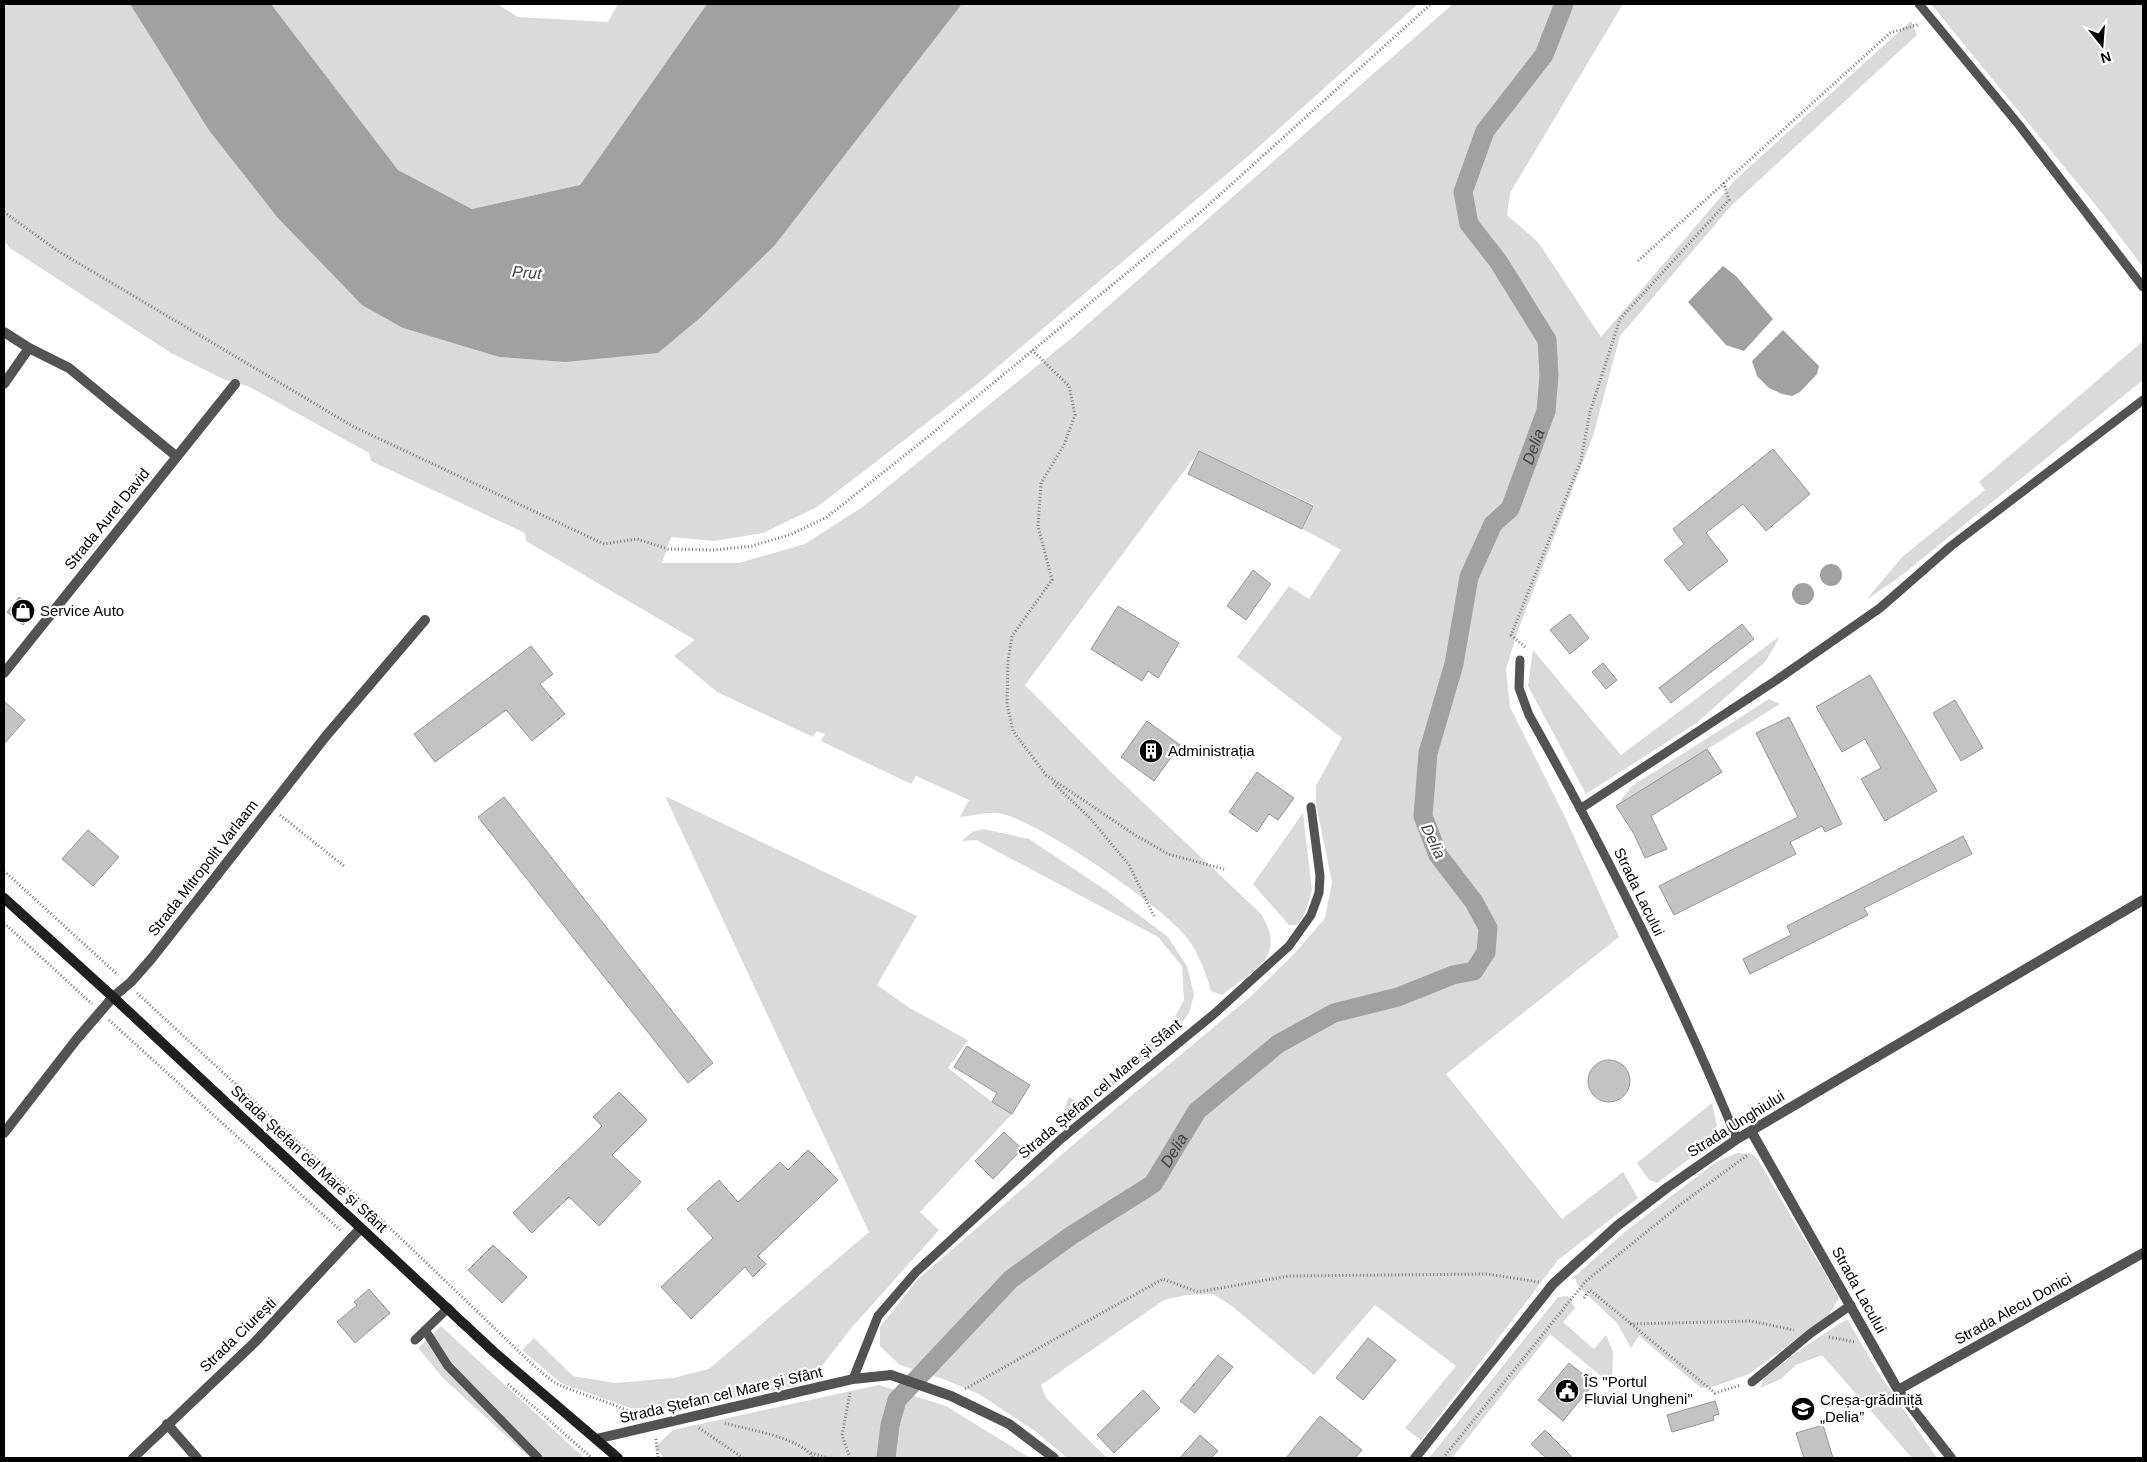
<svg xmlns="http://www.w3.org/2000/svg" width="2147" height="1462" font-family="Helvetica,sans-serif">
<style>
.green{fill:#dadada}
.water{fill:#a1a1a1}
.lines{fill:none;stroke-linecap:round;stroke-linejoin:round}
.canal{stroke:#a1a1a1;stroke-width:19}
.building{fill:#c3c3c3;stroke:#979797}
.path{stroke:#757575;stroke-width:3;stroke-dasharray:1 2.5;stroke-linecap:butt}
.service{stroke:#535353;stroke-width:9}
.minor{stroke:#535353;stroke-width:10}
.secondary{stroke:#202020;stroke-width:10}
.labels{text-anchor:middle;stroke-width:4.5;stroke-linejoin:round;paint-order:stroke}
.street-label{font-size:15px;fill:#000;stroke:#fff}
.poi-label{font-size:15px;fill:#000;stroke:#fff;text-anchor:start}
.water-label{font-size:16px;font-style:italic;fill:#424242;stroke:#fff}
</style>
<rect width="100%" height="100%" fill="#fff"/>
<!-- green -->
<path class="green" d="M 4,4 L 130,4 L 208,129 L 403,328 L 499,357 L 565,362 L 775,245 L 962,4 L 1418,4 L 1253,152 L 976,385 L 817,507 L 763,533 L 714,541 L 671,537 L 662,563 L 739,563 L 805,544 L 864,506 L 1074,336 L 1453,4 L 1623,4 L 1510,193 L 1507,215 L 1538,242 L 1601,337 L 1736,179 L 1911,21 L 1917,35 L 1731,206 L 1620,336 L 1593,436 L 1517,633 L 1506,669 L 1510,707 L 1566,819 L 1619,937 L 1446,1074 L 1562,1219 L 1623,1172 L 1638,1198 L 1558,1260 L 1421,1440 L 1405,1428 L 1456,1366 L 1375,1305 L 1314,1375 L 1232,1306 L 1213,1294 L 1186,1295 L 1164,1300 L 1041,1385 L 1046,1398 L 1107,1458 L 1067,1458 L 1035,1431 L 979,1394 L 943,1379 L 900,1365 L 880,1346 L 880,1327 L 918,1279 L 1089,1131 L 1250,997 L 1295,953 L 1325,918 L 1332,882 L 1316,804 L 1316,786 L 1342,738 L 1237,657 L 1289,586 L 1309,599 L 1341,550 L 1303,529 L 1314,505 L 1199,451 L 1025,685 L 1110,771 L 1261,914 C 1288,958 1254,969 1222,995 L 1211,991 C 1207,975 1198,953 1188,939 C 1166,908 1035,818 998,813 C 987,812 972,816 960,817 L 969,800 L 916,776 L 911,784 L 821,741 L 825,734 L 817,731 L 813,737 L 717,692 L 674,656 L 695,640 L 526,541 L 525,533 L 371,461 L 369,453 L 248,386 L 225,380 L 171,353 L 10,248 L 4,240 Z
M 271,4 L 497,4 L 518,17 L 608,22 L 618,4 L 707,4 L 580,185 L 472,209 L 398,170 Z
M 1931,4 L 2143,4 L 2143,267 L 2102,213 Z
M 2143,341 L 2143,380 L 1897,579 L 1867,599 L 1902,557 L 1985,490 L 1979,482 Z
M 1780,636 L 1766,661 L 1698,722 L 1586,794 L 1528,686 L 1533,650 L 1621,755 Z
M 1769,699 L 1780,704 L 1616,806 L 1632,786 Z
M 665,796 L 917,916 L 877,985 L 908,1007 L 968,1040 L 948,1068 L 992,1102 L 1012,1114 L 920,1212 L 939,1230 L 853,1326 L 810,1381 L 794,1386 L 690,1408 L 630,1408 L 561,1383 L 522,1350 L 534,1338 L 573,1376 L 615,1383 L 673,1378 L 709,1369 L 869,1232 Z
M 1303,813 L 1312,890 L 1305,913 L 1297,925 L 1289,925 L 1253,884 Z
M 983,829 L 1029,839 L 1107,891 L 1168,937 L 1187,966 L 1194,995 L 1189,1013 L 1170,1039 L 1071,1121 L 1063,1113 L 1069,1097 L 1081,1103 L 1169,1027 L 1184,1000 L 1182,966 L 1158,937 L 976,840 L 962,841 L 972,832 Z
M 1712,1103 L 1717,1125 L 1714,1140 L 1657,1183 L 1649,1180 L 1637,1163 Z
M 1737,1153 L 1752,1154 L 1757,1158 L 1839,1298 L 1829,1315 L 1749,1374 L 1715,1386 L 1701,1388 L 1639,1336 L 1631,1348 L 1617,1323 L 1578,1286 L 1574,1277 L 1626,1231 L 1716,1162 Z
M 1568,1296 L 1575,1308 L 1563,1322 L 1594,1349 L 1606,1335 L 1613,1352 L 1612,1385 L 1550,1334 L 1452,1458 L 1429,1458 L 1558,1297 Z
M 1847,1319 L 1878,1372 L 1937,1458 L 1912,1458 L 1822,1355 L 1796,1365 L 1781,1379 L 1760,1388 L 1764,1377 L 1807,1345 Z
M 441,1326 L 584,1458 L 530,1458 L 443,1378 L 418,1348 Z
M 879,1385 L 946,1406 L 1030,1458 L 664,1458 L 655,1447 L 673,1430 Z"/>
<!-- water -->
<path class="water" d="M 130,4 L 271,4 L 398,170 L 472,209 L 580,185 L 707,4 L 962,4 L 775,245 L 701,317 L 658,353 L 565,362 L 499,357 L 403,328 L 362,305 L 278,218 L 208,129 Z
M 1723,266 L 1736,276 L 1773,319 L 1744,351 L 1726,345 L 1688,302 Z
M 1783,330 L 1819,366 L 1817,374 L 1800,392 L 1792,396 L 1782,394 L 1769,388 L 1757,376 L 1752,361 Z
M1820 575a11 11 0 1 1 22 0a11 11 0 1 1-22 0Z
M1792 594a11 11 0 1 1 22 0a11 11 0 1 1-22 0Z"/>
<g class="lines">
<!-- canal -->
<path class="canal" id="s1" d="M 886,1458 L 890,1425 L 897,1400 L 1011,1279 L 1072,1235 L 1153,1184 L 1197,1111 L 1278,1044 L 1334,1013 L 1398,997 L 1453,975 L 1474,971 L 1486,952 L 1488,928 L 1474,902 L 1438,855 L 1423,816 L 1428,753 L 1454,664 L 1469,577 L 1493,524 L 1510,509 L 1546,411 L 1549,375 L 1547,340 L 1498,261 L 1469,224 L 1463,192 L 1485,131 L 1544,55 L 1564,4"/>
</g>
<!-- building -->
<path class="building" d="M 1773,449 L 1810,494 L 1766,531 L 1743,504 L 1706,533 L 1728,561 L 1689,591 L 1664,560 L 1684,544 L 1673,529 Z
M 1199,451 L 1313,506 L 1302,529 L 1188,474 Z
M 1253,570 L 1271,584 L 1246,620 L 1227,606 Z
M 19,597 L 36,610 L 23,625 L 7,612 Z
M 1118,606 L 1179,643 L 1158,678 L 1148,671 L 1142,681 L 1091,649 Z
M 1570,614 L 1589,638 L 1570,654 L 1550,630 Z
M 1742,624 L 1754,639 L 1671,703 L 1659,688 Z
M 531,646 L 553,674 L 540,684 L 565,714 L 532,741 L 506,710 L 435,762 L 414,734 Z
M 1603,663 L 1617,680 L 1606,689 L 1592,672 Z
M 1870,675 L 1937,791 L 1885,821 L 1861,779 L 1881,768 L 1865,739 L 1842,752 L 1816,707 Z
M 1955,700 L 1983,748 L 1961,761 L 1933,713 Z
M 4,701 L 25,720 L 4,744 Z
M 1789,717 L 1842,824 L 1825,832 L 1822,826 L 1790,842 L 1796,854 L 1674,915 L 1659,886 L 1798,817 L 1756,733 Z
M 1147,721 L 1180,745 L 1154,781 L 1121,757 Z
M 1707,749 L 1722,772 L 1651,816 L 1667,849 L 1645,858 L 1634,834 L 1616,806 Z
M 1257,772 L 1294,798 L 1278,820 L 1269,814 L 1257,832 L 1229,812 Z
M 504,797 L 713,1063 L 688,1083 L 478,817 Z
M 88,830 L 119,857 L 93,886 L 62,859 Z
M 1963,836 L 1972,854 L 1864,908 L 1868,915 L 1750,974 L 1743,959 L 1791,935 L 1787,926 Z
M 967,1046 L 1030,1085 L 1012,1114 L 992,1102 L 997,1093 L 954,1067 Z
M1588 1081a21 21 0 1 1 42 0a21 21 0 1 1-42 0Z
M 619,1092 L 647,1120 L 612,1155 L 641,1182 L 599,1226 L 569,1197 L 532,1233 L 513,1213 L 602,1126 L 593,1117 Z
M 1004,1132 L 1022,1149 L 993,1179 L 975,1161 Z
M 808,1150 L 838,1180 L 758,1256 L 766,1264 L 753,1277 L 745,1267 L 691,1319 L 661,1287 L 713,1238 L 687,1209 L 719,1180 L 738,1202 L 780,1162 L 788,1170 Z
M 493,1245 L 527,1277 L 502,1303 L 468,1270 Z
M 369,1289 L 390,1313 L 355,1343 L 337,1322 L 357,1305 L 354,1302 Z
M 1368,1338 L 1396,1360 L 1363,1400 L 1336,1378 Z
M 1218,1355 L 1233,1367 L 1195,1413 L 1180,1401 Z
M 1569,1363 L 1594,1383 L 1563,1421 L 1538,1400 Z
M 1143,1390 L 1160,1408 L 1114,1453 L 1097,1435 Z
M 1715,1401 L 1719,1414 L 1713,1416 L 1714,1420 L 1672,1432 L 1667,1415 Z
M 1320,1416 L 1362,1450 L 1355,1458 L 1286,1458 Z
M 1823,1425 L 1833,1458 L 1804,1458 L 1796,1433 Z
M 1545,1430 L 1573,1458 L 1546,1458 L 1531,1444 Z
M 1200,1435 L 1218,1451 L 1211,1458 L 1180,1458 Z"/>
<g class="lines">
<!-- path -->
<path class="path" d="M 4,212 L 58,251 L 354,427 L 604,544 L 637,539 L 668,549 L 713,550 L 752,546 L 792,534 L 827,517 L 929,436 L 1203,210 L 1431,4
M 1638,261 L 1890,33 L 1920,24
M 1032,350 L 1069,386 L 1075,415 L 1064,445 L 1041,483 L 1038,526 L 1052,580 L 1012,636 L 1008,661 L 1007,704 L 1013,731 L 1046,775 L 1135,835 L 1168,854 L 1224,869
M 1525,647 L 1511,635 L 1581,460 L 1590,412 L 1620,319 L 1729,200 L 1723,181
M 1053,783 L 1090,818 L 1129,865 L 1154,916
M 280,815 L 344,866
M 4,871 L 118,975
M 4,923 L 92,1004
M 137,993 L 365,1204 L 533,1365 C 542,1372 551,1382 562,1386 C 578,1394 626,1406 635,1416
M 109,1020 L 341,1231
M 1584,1298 L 1590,1290 L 1715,1393 L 1741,1385
M 1630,1324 L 1751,1321 L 1794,1330
M 1829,1337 L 1855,1342
M 508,1384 L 592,1458
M 965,1389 L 1163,1279 L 1198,1292 L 1289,1276 L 1487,1274 L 1539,1282
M 725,1423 C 748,1430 801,1437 813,1458
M 699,1428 L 743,1458
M 656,1439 L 658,1458
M 811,1453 L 828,1458
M 850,1458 L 842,1435 L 850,1393
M 1443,1458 L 1586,1281 L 1681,1204 L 1749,1154"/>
<!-- service -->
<path class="service" d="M 1919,4 L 2019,125 L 2143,287
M 1520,660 L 1519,688 L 1529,715 C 1606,852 1677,994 1737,1139
M 1580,809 L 1775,681 L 1880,608 L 1951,546 L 2143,400
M 425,1330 L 448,1366 L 538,1458
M 415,1340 L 448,1308
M 853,1379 L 878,1316 L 916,1272 L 1061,1139 L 1214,1014 L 1289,946 L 1311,915 L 1319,893 L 1320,876 L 1311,807
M 1752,1382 L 1811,1333 L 1851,1305"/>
<!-- minor -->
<path class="minor" d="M 4,332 L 29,348 L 69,368 L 176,456
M 4,384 L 29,348
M 4,673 L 235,384
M 1751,1131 L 1898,1390 L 1951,1458
M 4,1133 L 76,1040 L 113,997 L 131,982 L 152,958 L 326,736 L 425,620
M 1898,1390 L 2143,1253
M 167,1424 L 197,1458
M 596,1439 L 853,1379 L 891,1375 L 951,1396 L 1009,1424 L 1054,1458
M 133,1458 L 255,1342 L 360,1229
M 1415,1458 L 1553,1284 L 1617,1226 L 1668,1187 L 1737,1139 L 2143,900"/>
<!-- secondary -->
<path class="secondary" d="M 4,898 L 113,997 L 494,1352 L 618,1458"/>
</g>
<!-- icons -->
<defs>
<g id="shop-disc" transform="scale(1.25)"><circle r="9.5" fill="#000" stroke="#fff"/><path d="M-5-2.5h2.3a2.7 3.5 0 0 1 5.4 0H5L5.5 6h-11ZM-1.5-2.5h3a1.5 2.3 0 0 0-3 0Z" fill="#fff"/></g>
<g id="building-disc" transform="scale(1.25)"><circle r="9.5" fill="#000" stroke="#fff"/><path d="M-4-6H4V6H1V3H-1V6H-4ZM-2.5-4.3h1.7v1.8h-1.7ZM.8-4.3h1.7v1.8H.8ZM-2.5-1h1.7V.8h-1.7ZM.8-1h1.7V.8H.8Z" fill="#fff"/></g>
<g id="civic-disc" transform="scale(1.25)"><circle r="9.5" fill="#000" stroke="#fff"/><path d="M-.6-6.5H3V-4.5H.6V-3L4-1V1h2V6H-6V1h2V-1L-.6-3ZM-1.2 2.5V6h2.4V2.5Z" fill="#fff"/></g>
<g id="school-disc" transform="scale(1.25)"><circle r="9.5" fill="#000" stroke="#fff"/><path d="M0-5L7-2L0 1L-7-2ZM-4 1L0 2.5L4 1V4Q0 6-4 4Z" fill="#fff"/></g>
</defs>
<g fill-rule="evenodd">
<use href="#shop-disc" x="23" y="611"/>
<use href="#building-disc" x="1151" y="751"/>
<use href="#civic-disc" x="1567" y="1391"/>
<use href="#school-disc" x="1803" y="1409"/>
</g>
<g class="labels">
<!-- street labels -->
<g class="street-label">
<text transform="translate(107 519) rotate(-51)" y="5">Strada Aurel David</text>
<text transform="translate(203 868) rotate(-52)" y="5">Strada Mitropolit Varlaam</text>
<text transform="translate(1639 892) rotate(64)" y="5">Strada Lacului</text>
<text transform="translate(1100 1089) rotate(-40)" y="5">Strada Ștefan cel Mare și Sfânt</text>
<text transform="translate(1736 1124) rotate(-32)" y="5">Strada Unghiului</text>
<text transform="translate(309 1159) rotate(43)" y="5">Strada Ștefan cel Mare și Sfânt</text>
<text transform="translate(1859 1290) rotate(61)" y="5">Strada Lacului</text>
<text transform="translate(2013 1309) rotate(-29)" y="5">Strada Alecu Donici</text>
<text transform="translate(238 1335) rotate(-44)" y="5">Strada Ciurești</text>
<text transform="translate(721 1395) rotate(-13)" y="5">Strada Ștefan cel Mare și Sfânt</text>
</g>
<!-- poi labels -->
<g class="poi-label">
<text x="40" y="616">Service Auto</text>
<text x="1168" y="756">Administrația</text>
<text x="1584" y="1387">ÎS "Portul<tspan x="1584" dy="17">Fluvial Ungheni"</tspan></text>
<text x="1820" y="1405">Creșa-grădiniță<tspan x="1820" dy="17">„Delia”</tspan></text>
</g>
<!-- water labels -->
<g class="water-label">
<text transform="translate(527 272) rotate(5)" y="6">Prut</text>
<text dy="6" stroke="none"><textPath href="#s1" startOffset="1366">Delia</textPath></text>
<text transform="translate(1434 841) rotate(65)" y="6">Delia</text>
<text dy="6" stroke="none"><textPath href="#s1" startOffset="436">Delia</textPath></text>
</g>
</g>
<!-- border -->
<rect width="2147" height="1462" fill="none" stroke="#000000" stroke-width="10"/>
<!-- north arrow -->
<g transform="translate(2102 45) rotate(163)" stroke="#ffffff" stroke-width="4" paint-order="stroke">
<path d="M0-4L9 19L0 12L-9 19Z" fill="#000000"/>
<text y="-8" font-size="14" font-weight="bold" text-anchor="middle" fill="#000000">N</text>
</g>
</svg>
